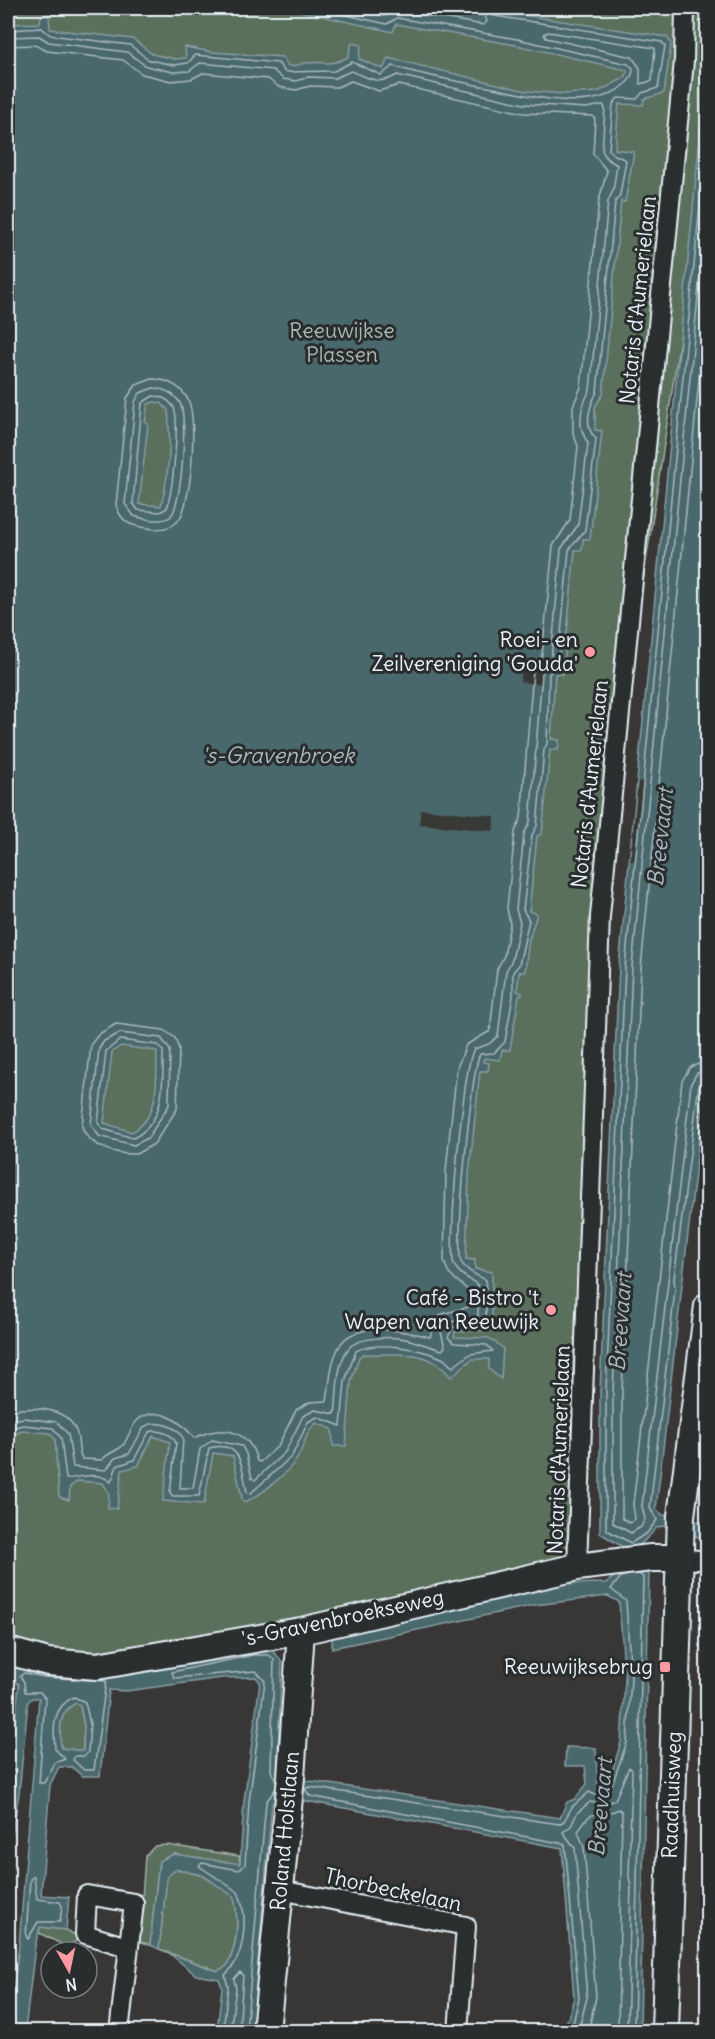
<svg xmlns="http://www.w3.org/2000/svg" width="715" height="2039" font-family="Delius,sans-serif">
<style>
.green{fill:#5a705c;stroke:#a1b0aa;stroke-width:1.5}
.water{fill:#4a676c;stroke:#899ea4;stroke-width:1.5;fill-rule:evenodd}
.pier{fill:#383736}
.lines{fill:none;stroke-linecap:round;stroke-linejoin:round}
.shore{stroke:#a9bac0;stroke-width:1.5}
.street-casing{stroke:#e8f1f8;stroke-width:22}
.secondary-casing{stroke:#e8f1f8;stroke-width:30}
.street{stroke:#2a2d2e;stroke-width:18}
.secondary{stroke:#2a2d2e;stroke-width:26}
.poi-dot{fill:#ff9aa2;stroke:#2a2d2e;stroke-width:2}
.labels{text-anchor:middle;stroke-width:6;stroke-linejoin:round;paint-order:stroke}
.street-label{font-size:21px;fill:#e8f1f8;stroke:#2a2d2e}
.park-label{font-size:21px;fill:#a8b7b2;stroke:#2a2d2e}
.poi-label{font-size:21px;fill:#e8f1f8;stroke:#2a2d2e;text-anchor:end}
.water-label{font-size:22px;font-style:italic;fill:#a9bac0;stroke:#2a2d2e}
</style>
<rect width="100%" height="100%" fill="#383736"/>
<filter id="ink" filterUnits="userSpaceOnUse"><feTurbulence type="fractalNoise" baseFrequency=".0167" numOctaves="2"/><feDisplacementMap in="SourceGraphic" scale="12" xChannelSelector="R" yChannelSelector="G"/><feConvolveMatrix kernelMatrix="1 2 1 2 8 2 1 2 1" color-interpolation-filters="sRGB"/></filter>
<g filter="url(#ink)">
<!-- green -->
<path class="green" d="M 8,8 L 707,8 L 707,162 L 593,909 L 567,1562 L 102,1661 L 8,1639 Z
M 76,1702 L 80,1705 L 84,1725 L 83,1751 L 60,1748 C 60,1730 57,1713 76,1702 Z
M 167,1845 L 239,1856 L 240,1865 L 174,1854 L 159,1861 L 150,1945 L 139,1941 L 145,1856 L 155,1846 Z
M 176,1869 L 204,1876 L 234,1896 C 239,1920 238,1944 227,1966 L 218,1971 L 159,1949 L 167,1877 Z
M 40,1927 L 66,1930 L 81,1938 L 67,1947 L 39,1933 Z"/>
<!-- water -->
<path class="water" d="M 286,8 L 477,8 L 667,37 L 671,44 L 664,93 L 644,99 L 643,105 L 619,104 L 615,149 L 634,152 L 625,202 L 621,201 L 603,394 L 595,407 L 595,430 L 602,431 L 590,539 L 583,539 L 582,550 L 575,550 L 563,674 L 555,674 L 551,739 L 559,740 L 558,750 L 550,750 L 542,834 L 537,836 L 529,911 L 537,914 L 529,939 L 525,972 L 519,972 L 517,991 L 522,993 L 522,995 L 519,996 L 510,1050 L 502,1050 L 500,1060 L 484,1058 L 483,1062 L 489,1063 L 488,1071 L 480,1071 L 469,1174 L 466,1259 L 475,1260 L 475,1269 L 492,1272 L 492,1330 L 455,1332 L 454,1337 L 489,1338 L 503,1348 L 501,1379 L 489,1369 L 489,1359 L 472,1359 L 451,1377 C 427,1346 397,1356 363,1354 L 359,1357 L 351,1382 L 346,1446 L 333,1446 L 332,1429 L 316,1423 C 306,1431 304,1446 298,1457 C 290,1471 258,1499 243,1502 L 233,1456 L 213,1453 L 204,1504 L 163,1501 L 170,1442 L 153,1436 L 138,1466 L 122,1470 L 117,1509 L 108,1508 L 109,1493 L 103,1483 L 78,1481 L 70,1487 L 69,1500 L 59,1497 L 55,1439 L 50,1433 L 24,1431 L 8,1435 L 8,24 L 40,23 L 41,16 L 49,16 L 50,29 L 133,39 L 152,54 L 175,59 L 186,58 L 185,47 L 212,52 L 283,57 L 288,66 C 295,67 299,64 306,63 C 325,61 329,67 348,57 L 352,43 L 361,45 L 359,59 L 383,69 L 388,58 L 526,91 L 564,94 L 598,92 L 626,77 L 627,70 L 516,45 L 396,24 L 393,32 ZM 154,402 L 161,403 L 168,410 C 171,442 169,476 161,506 L 139,504 L 148,424 L 145,422 L 148,404 ZM 121,1046 L 157,1051 C 156,1079 161,1116 132,1132 L 104,1123 L 112,1052 Z
M 707,65 L 708,1062 L 656,1509 L 663,1515 L 707,1523 L 708,1539 L 694,1536 L 694,1532 L 662,1526 L 656,1528 C 651,1537 640,1541 638,1550 L 649,1571 L 640,2031 L 564,2031 L 574,1998 L 562,1848 L 306,1801 L 298,1792 L 283,1791 L 272,1803 L 252,2031 L 217,2031 L 222,1987 L 219,1979 L 196,1975 L 169,1953 L 217,1971 L 227,1966 C 238,1945 239,1920 234,1897 L 204,1876 L 176,1869 L 167,1877 L 159,1949 L 150,1945 L 159,1861 L 174,1854 L 240,1864 L 244,1801 L 260,1682 L 256,1677 L 222,1678 L 126,1691 L 109,1690 L 100,1776 L 82,1776 L 72,1767 L 59,1767 L 50,1785 L 41,1895 L 69,1897 L 66,1930 L 40,1927 L 35,1946 L 25,2031 L 8,2031 L 19,1945 L 39,1698 L 32,1698 L 28,1702 L 19,1793 L 8,1859 L 8,1787 L 19,1684 L 8,1679 L 8,1663 L 272,1649 L 282,1662 L 277,1771 L 284,1780 L 303,1780 L 560,1818 L 567,1802 L 575,1799 L 587,1784 L 585,1766 L 565,1766 L 566,1747 L 596,1748 L 598,1790 L 606,1791 L 621,1742 L 625,1680 L 619,1602 L 608,1596 L 535,1605 L 332,1648 L 332,1633 L 556,1584 L 607,1583 L 618,1572 L 628,1550 L 600,1533 L 600,1391 L 619,966 ZM 76,1703 L 80,1705 L 84,1725 L 83,1751 L 61,1748 C 60,1730 57,1713 76,1703 Z"/>
<!-- pier -->
<path class="pier" d="M 522,668 L 543,670 L 541,684 L 520,682 Z
M 638,781 L 643,782 L 634,861 L 630,861 Z
M 421,809 L 495,816 L 493,831 L 419,824 Z"/>
<g class="lines">
<!-- shore -->
<path class="shore" d="M 348,8 L 384,16 L 398,11 L 484,25 L 487,21 L 481,8
M 8,30 L 42,28 L 50,35 L 130,45 L 149,60 L 174,65 L 188,63 L 195,55 L 278,63 L 285,72 L 334,71 L 352,62 L 381,75 L 393,66 C 424,76 456,81 488,87 C 520,93 555,104 588,100 C 605,98 633,87 633,68 L 628,64 L 517,39 L 397,18 L 387,24 L 314,8
M 548,32 L 655,48 L 652,81 L 640,84 L 640,68 L 632,57 L 546,38 L 544,34 Z
M 8,37 L 39,36 L 49,42 L 127,52 L 146,66 L 173,72 L 189,71 L 200,63 L 273,70 L 283,79 L 296,81 L 308,77 L 335,78 L 351,71 C 368,78 380,86 397,75 L 524,104 L 586,108 L 603,105 L 605,108 L 602,150 L 606,158 L 617,165 L 613,191 L 608,201 L 590,390 C 581,406 576,426 588,443 L 578,525 L 561,549 L 551,660 L 542,673 L 530,822 L 524,834 L 516,909 L 520,923 L 512,960 L 506,971 L 498,1036 L 489,1044 L 474,1049 C 463,1065 447,1248 454,1265 C 459,1275 470,1279 478,1285 L 478,1316 L 446,1323 L 441,1332 L 445,1347 L 442,1350 C 430,1347 418,1342 406,1339 C 392,1336 356,1337 348,1349 C 335,1368 338,1393 335,1414 L 315,1410 L 303,1416 L 285,1452 L 255,1480 L 252,1478 L 246,1454 L 242,1446 L 212,1440 L 200,1449 L 193,1488 L 180,1488 L 183,1438 C 177,1426 156,1419 144,1427 L 129,1454 L 115,1458 L 106,1470 L 73,1467 L 68,1434 L 57,1422 L 24,1418 L 8,1421
M 8,46 L 35,45 L 47,51 L 123,60 L 142,74 L 171,81 L 191,79 L 203,73 L 268,79 L 279,87 L 296,90 L 310,86 L 337,87 L 351,81 L 379,91 L 399,85 L 523,113 L 593,116 L 595,119 L 593,154 L 607,171 L 599,200 L 581,387 L 573,406 L 573,433 L 578,446 L 570,520 L 553,546 L 542,655 L 533,671 L 521,818 L 515,832 L 507,908 L 510,924 L 504,956 L 497,969 L 490,1031 L 466,1045 L 457,1068 L 451,1121 L 446,1171 L 444,1261 L 449,1274 L 469,1291 L 469,1307 L 442,1314 L 435,1321 L 430,1337 C 407,1332 353,1319 339,1347 C 330,1363 330,1383 327,1401 L 310,1402 L 296,1410 L 278,1446 L 260,1462 L 257,1461 C 249,1428 221,1425 194,1438 C 183,1423 158,1403 138,1420 C 131,1426 129,1436 124,1444 C 119,1451 108,1452 102,1460 L 82,1459 C 77,1451 80,1440 76,1431 C 66,1405 30,1407 8,1411
M 708,123 L 625,967 L 606,1391 L 606,1524 L 607,1530 L 631,1543 L 647,1533 L 657,1520 L 650,1508 L 675,1290 L 674,1279 L 699,1084 L 702,1079 L 708,1078
M 708,195 L 632,967 L 613,1392 L 613,1523 L 631,1533 L 641,1527 L 645,1519 L 642,1506 L 691,1083 L 697,1073 L 708,1071
M 708,288 L 641,968 L 622,1392 L 622,1518 L 630,1523 L 635,1519 L 633,1505 L 682,1081 L 690,1067 L 708,1061
M 152,379 C 167,379 183,387 189,402 C 197,421 192,508 177,522 C 166,532 150,529 137,526 C 125,524 119,516 116,505 L 127,398 L 136,385 Z
M 153,388 C 164,389 174,393 180,403 C 188,417 182,507 170,517 C 161,523 143,519 134,516 L 125,504 L 135,402 L 140,393 Z
M 153,396 C 161,396 168,399 173,406 C 181,419 172,492 167,508 L 160,512 L 138,510 L 133,503 L 142,403 Z
M 116,1024 L 164,1030 L 175,1038 L 179,1049 L 177,1109 L 154,1144 L 136,1154 C 117,1155 87,1146 82,1126 L 91,1044 L 99,1034 Z
M 120,1033 L 161,1038 L 170,1050 L 169,1105 L 148,1138 L 134,1145 L 99,1136 L 91,1124 L 99,1049 L 104,1041 Z
M 120,1040 L 158,1045 L 163,1051 C 163,1081 166,1123 133,1138 L 103,1129 L 98,1123 L 106,1051 Z
M 8,1429 L 23,1425 L 53,1428 L 61,1438 L 66,1479 C 80,1478 97,1470 111,1482 L 117,1466 L 134,1460 L 149,1432 C 158,1429 173,1434 176,1443 L 170,1493 L 173,1496 L 199,1496 L 209,1448 C 243,1439 242,1469 247,1492 L 250,1494 L 292,1456 L 308,1422 L 317,1417 L 341,1426 L 345,1381 L 356,1351 C 377,1340 421,1349 442,1358 C 446,1360 449,1365 453,1367 L 470,1354 L 493,1351 L 487,1345 L 454,1343 L 448,1337 L 453,1327 L 483,1324 L 486,1322 L 486,1280 C 477,1275 466,1271 461,1262 C 455,1249 471,1068 480,1054 L 494,1053 L 505,1042 L 513,996 L 513,972 L 519,965 L 529,920 L 523,910 L 532,835 L 537,826 L 544,750 L 547,744 L 549,674 L 558,665 L 569,550 L 585,530 L 596,439 C 583,426 589,407 597,392 L 615,202 L 620,195 L 626,160 L 613,154 L 609,150 L 613,104 L 618,98 L 637,99 L 642,93 L 658,88 L 665,46 L 662,42 L 495,16 L 490,13 L 489,8
M 24,1673 L 44,1677 L 106,1681 L 94,1770 L 84,1770 L 73,1760 L 75,1756 L 84,1756 L 88,1752 L 90,1724 L 85,1702 L 74,1697 C 52,1707 53,1728 55,1749 L 65,1759 L 55,1763 L 44,1783 L 39,1783 L 45,1698 L 40,1692 L 25,1692 L 24,1682 L 20,1676 Z
M 8,1768 L 15,1771 L 8,1824
M 34,1876 L 37,1899 L 60,1902 L 62,1906 L 60,1922 L 38,1922 L 28,1939 L 26,1936 L 30,1879 Z
M 223,2032 L 228,1987 L 225,1975 C 245,1958 249,1916 238,1892 L 199,1866 L 202,1863 L 239,1870 L 245,1865 L 249,1802 L 265,1681 L 256,1671 L 174,1678 L 172,1672 L 253,1655 L 269,1655 L 274,1659 L 271,1771 L 276,1781
M 230,2032 L 236,1988 L 234,1979 L 240,1972 L 243,1975 L 239,2032
M 246,2032 L 266,1802 L 275,1790
M 571,2032 L 579,1998 L 565,1844 L 310,1796 L 305,1789 L 309,1787 L 559,1824 L 564,1821 L 572,1807 L 589,1792 L 597,1796 L 608,1796 L 627,1742 L 631,1679 L 626,1601 L 611,1589 L 621,1577 L 628,1575
M 578,2032 L 587,1998 L 575,1848 L 563,1832 L 571,1826 L 577,1813 L 590,1802 L 606,1804 L 615,1800 L 629,1767 L 632,1770 L 629,1877 L 631,1886 L 627,2032
M 588,2032 L 596,1997 L 584,1847 L 578,1832 C 593,1804 596,1820 619,1809 L 622,1812 L 618,2032
M 634,2032 L 643,1577 L 639,1574"/>
<!-- street casing -->
<g class="street-casing">
<path id="street" d="M 678,1558 L 708,1561
M 577,1567 L 600,916 L 684,61 L 685,8
M 280,1890 L 466,1926 L 458,2032
M 119,2032 L 134,1903 L 87,1895 L 85,1934 L 127,1947"/>
</g>
<!-- secondary casing -->
<g class="secondary-casing">
<path id="secondary" d="M 8,1651 L 48,1662 L 97,1666 L 301,1631 L 577,1567 L 651,1558 L 678,1558
M 266,2032 L 291,1777 L 301,1631
M 665,2032 L 681,1516 L 708,1306"/>
</g>
<!-- street -->
<use href="#street" class="street"/>
<!-- secondary -->
<use href="#secondary" class="secondary"/>
</g>
</g>
<!-- markers -->
<g class="poi-dot">
<circle cx="590" cy="652" r="6"/>
<circle cx="551" cy="1310" r="6"/>
<rect x="659" y="1661" width="12" height="12" rx="3"/>
</g>
<g class="labels">
<!-- street labels -->
<g class="street-label">
<text transform="translate(638 300) rotate(-84)" y="7">Notaris d'Aumerielaan</text>
<text transform="translate(590 784) rotate(-84)" y="7">Notaris d'Aumerielaan</text>
<text transform="translate(559 1450) rotate(-88)" y="7">Notaris d'Aumerielaan</text>
<text transform="translate(343 1618) rotate(-12)" y="7">'s-Gravenbroekseweg</text>
<text transform="translate(672 1795) rotate(-88)" y="7">Raadhuisweg</text>
<text transform="translate(285 1831) rotate(-85)" y="7">Roland Holstlaan</text>
<text transform="translate(393 1890) rotate(12)" y="7">Thorbeckelaan</text>
</g>
<!-- park labels -->
<g class="park-label">
<text x="342" y="338">Reeuwijkse<tspan x="342" dy="24">Plassen</tspan></text>
</g>
<!-- poi labels -->
<g class="poi-label">
<text x="578" y="647">Roei- en<tspan x="578" dy="24">Zeilvereniging 'Gouda'</tspan></text>
<text x="539" y="1305">Café - Bistro 't<tspan x="539" dy="24">Wapen van Reeuwijk</tspan></text>
<text x="653" y="1674">Reeuwijksebrug</text>
</g>
<!-- water labels -->
<g class="water-label">
<text x="278" y="763">'s-Gravenbroek</text>
<text transform="translate(660 837) rotate(-84)" y="8">Breevaart</text>
<text transform="translate(620 1322) rotate(-86)" y="8">Breevaart</text>
<text transform="translate(600 1807) rotate(-85)" y="8">Breevaart</text>
</g>
</g>
<!-- margin -->
<rect width="715" height="2039" fill="none" stroke="#2a2d2e" stroke-width="30"/>
<rect x="15" y="15" width="685" height="2009" fill="none" stroke="#e8f1f8" stroke-width="2" filter="url(#ink)"/>
<!-- north arrow -->
<g transform="translate(69 1970) rotate(171)"><circle r="28" fill="#2a2d2e" stroke="#767b7f" stroke-width="1.5"/>
<path d="M0-4.5L10 22L0 15L-10 22Z" fill="#ff9aa2"/>
<text y="-9" font-size="16" font-weight="bold" text-anchor="middle" fill="#e8f1f8">N</text>
</g>
</svg>
